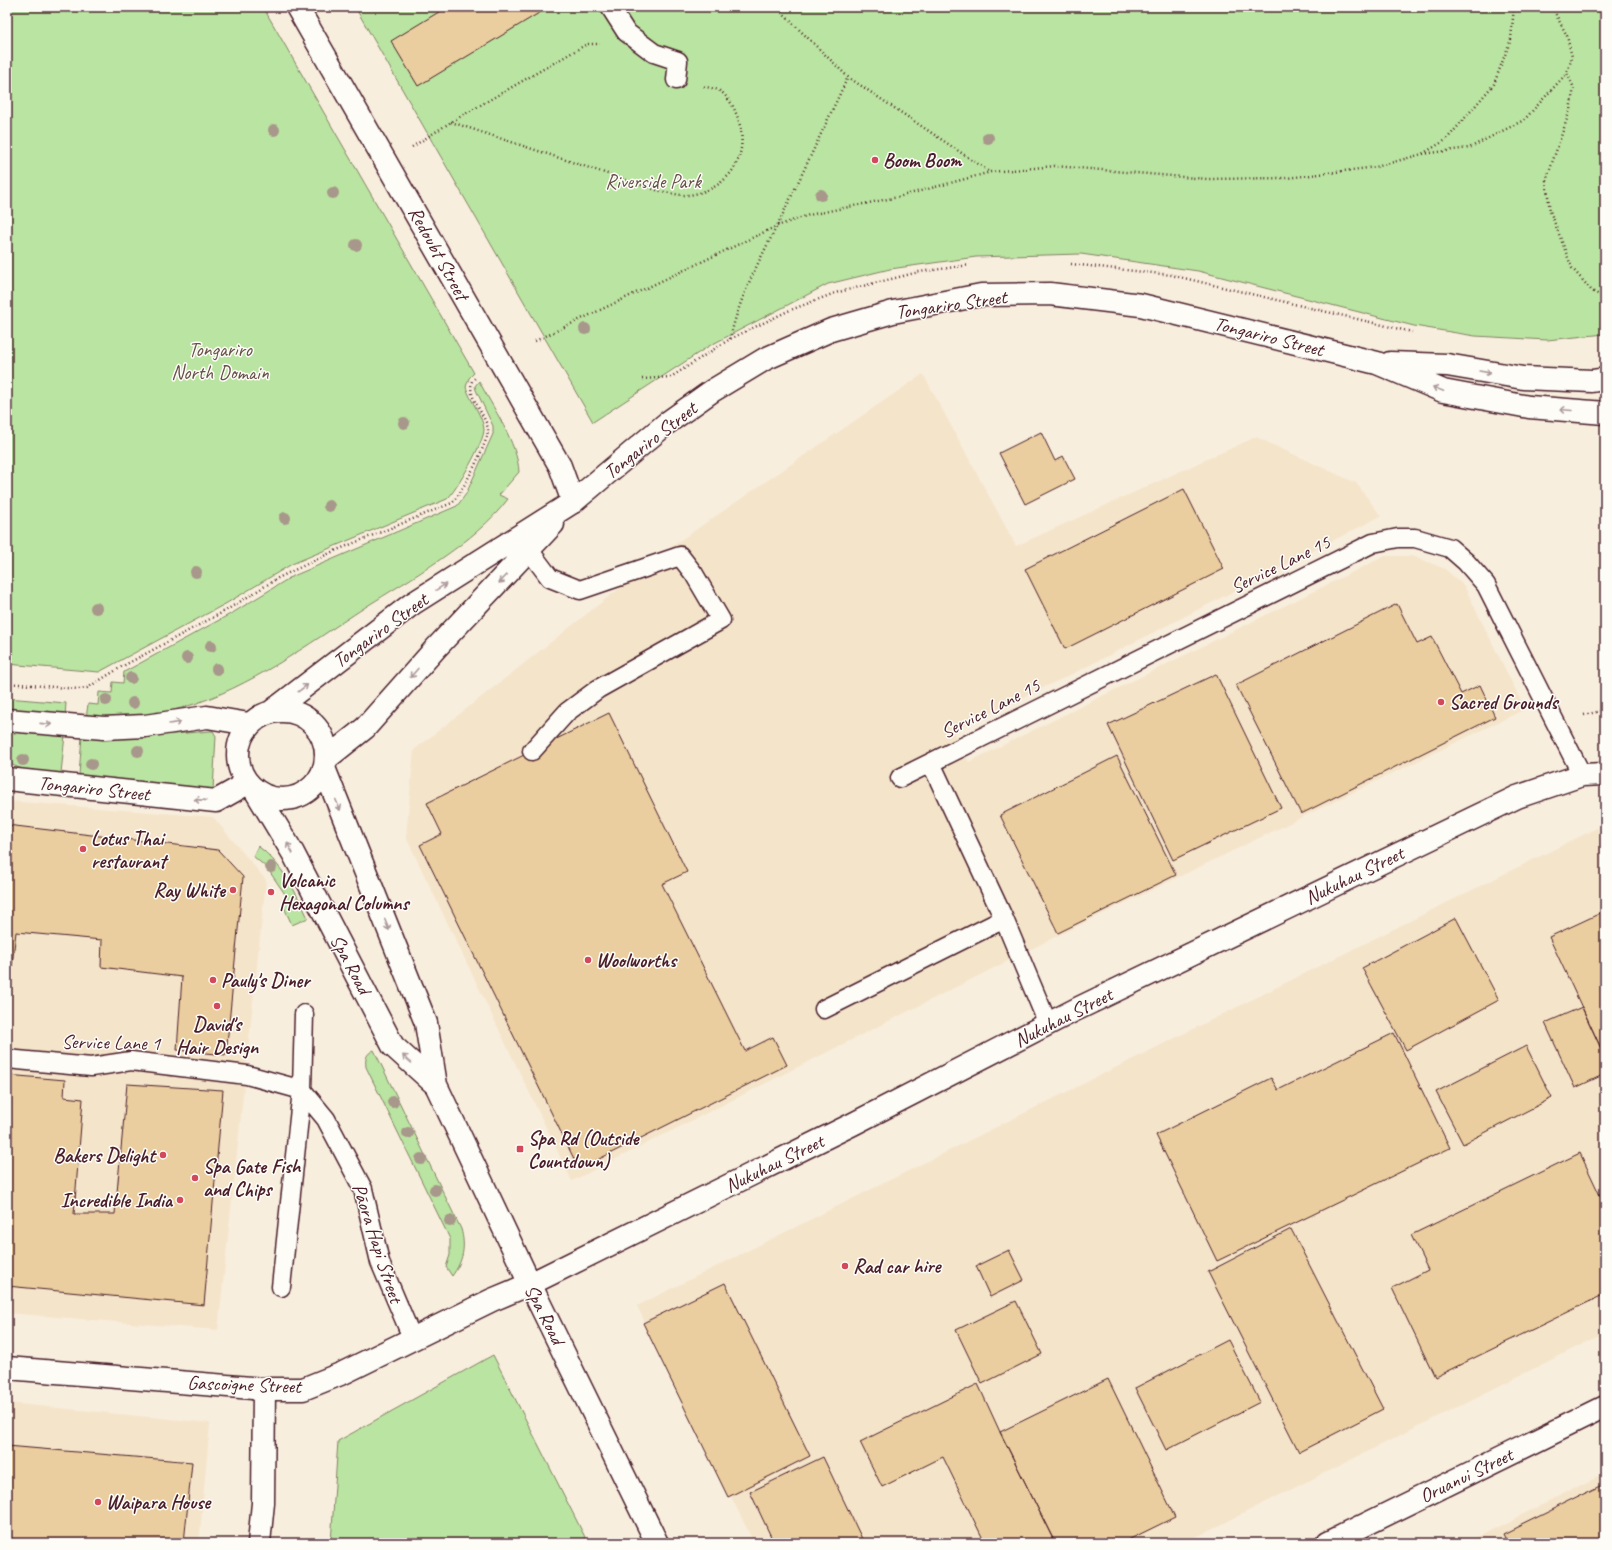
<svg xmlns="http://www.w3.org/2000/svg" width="1612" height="1550" font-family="Caveat,sans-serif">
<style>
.built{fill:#f4e4ca}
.green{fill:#bae4a1;stroke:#828266}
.building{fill:#ebce9f;stroke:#4a1f2b}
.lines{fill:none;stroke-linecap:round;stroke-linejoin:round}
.lane-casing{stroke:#4a1f2b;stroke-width:21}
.street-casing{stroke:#4a1f2b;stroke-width:25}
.secondary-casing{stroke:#4a1f2b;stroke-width:25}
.path{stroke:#4a1f2b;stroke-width:2.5;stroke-dasharray:1 3;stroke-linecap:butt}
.lane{stroke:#fdfcf7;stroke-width:18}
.street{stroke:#fdfcf7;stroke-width:22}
.secondary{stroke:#fdfcf7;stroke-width:22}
.tree{fill:#a8978b}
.oneway{stroke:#ac999b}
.poi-dot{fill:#d1495b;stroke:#fdfcf7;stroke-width:1.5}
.labels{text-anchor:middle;stroke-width:3;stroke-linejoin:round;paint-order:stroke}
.poi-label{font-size:20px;font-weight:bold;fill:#4a1f2b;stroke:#fdfcf7;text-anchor:start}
.park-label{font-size:20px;fill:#665048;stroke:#fdfcf7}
.street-label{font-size:20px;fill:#4a1f2b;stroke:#fdfcf7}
</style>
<rect width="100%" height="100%" fill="#f8eedd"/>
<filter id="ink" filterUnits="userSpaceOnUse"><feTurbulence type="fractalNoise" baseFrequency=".025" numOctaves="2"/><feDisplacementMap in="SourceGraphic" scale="8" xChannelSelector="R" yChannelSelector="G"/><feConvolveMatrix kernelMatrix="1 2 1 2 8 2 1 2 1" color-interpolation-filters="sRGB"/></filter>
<g filter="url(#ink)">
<!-- built -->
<path class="built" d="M 923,374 L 1016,546 L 1256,437 L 1356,483 L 1381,516 L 1076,672 L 953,731 L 969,762 L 1385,556 L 1413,556 L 1445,569 L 1464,586 L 1525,709 L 1057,936 L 572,1181 L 406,837 L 414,750 L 678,542 Z
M 7,801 L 213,817 L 266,880 L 218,1330 L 7,1313 Z
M 1597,828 L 1605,845 L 1605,1333 L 1184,1543 L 754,1543 L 637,1306 Z
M 7,1403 L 210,1423 L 199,1543 L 7,1543 Z
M 1605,1473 L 1605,1543 L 1466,1543 Z"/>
<!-- green -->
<path class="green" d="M 7,7 L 263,7 L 474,373 L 469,378 L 466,387 C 470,400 483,417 484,429 C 485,441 456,491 447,499 L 292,564 L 227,603 L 99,672 L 7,664 Z
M 355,7 L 1605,7 L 1605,334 L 1547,340 L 1475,336 L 1414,326 L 1198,271 L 1081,254 L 976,257 L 890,269 L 828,284 L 709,346 L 593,422 Z
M 479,381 C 492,406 518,444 519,472 L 499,495 L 508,499 C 475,543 411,578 364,608 C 307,645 251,687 185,707 C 153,717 119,717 86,719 L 88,704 L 98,705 L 99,692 L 112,693 L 113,682 L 123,683 L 124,672 L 234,612 L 291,577 L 457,506 L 466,494 L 493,434 L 493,426 L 476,390 L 475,386 Z
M 7,698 L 66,703 L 65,717 L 7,710 Z
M 7,729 L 65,735 L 61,773 C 44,772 21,773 7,761 Z
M 211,731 L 213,731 L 216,736 L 213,790 L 79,775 L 82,736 L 149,736 Z
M 258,846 C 282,864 296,892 308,918 L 292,925 L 283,905 L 287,897 L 267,868 L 253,856 Z
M 374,1050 L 461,1229 C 466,1247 463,1261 452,1276 L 446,1267 L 450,1255 L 450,1239 L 366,1067 C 365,1058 366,1054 374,1050 Z
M 493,1355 L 588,1543 L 331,1543 L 338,1441 Z"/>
<!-- building -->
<path class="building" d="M 447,7 L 549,7 L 418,86 L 391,41 Z
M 1041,432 L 1055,461 L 1063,456 L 1075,479 L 1025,504 L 999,453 Z
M 1184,489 L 1224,569 L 1065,649 L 1025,569 Z
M 1397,604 L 1417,644 L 1432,637 L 1461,694 L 1480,685 L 1495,717 L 1301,814 L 1236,685 Z
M 1216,674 L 1281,808 L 1173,860 L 1108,725 Z
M 609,713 L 687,872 L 662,884 L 745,1051 L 773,1037 L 787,1065 L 579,1169 L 420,845 L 442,834 L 427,803 Z
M 1117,756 L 1176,875 L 1058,933 L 1000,815 Z
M 7,825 L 218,850 L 243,877 L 226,1055 L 177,1050 L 182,977 L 101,967 L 102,940 L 16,932 L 9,991 L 7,991 Z
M 1605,911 L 1605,1057 L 1549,937 Z
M 1456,918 L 1499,1000 L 1406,1050 L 1362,968 Z
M 1582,1007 L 1605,1057 L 1605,1074 L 1575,1088 L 1545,1023 Z
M 1394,1033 L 1450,1148 L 1217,1261 L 1156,1135 L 1271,1078 L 1278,1090 Z
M 1526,1046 L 1552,1098 L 1463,1144 L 1436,1092 Z
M 7,1075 L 65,1080 L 64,1097 L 83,1099 L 74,1214 L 115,1214 L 127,1084 L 223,1090 L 204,1305 L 7,1286 Z
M 1580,1153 L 1605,1206 L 1605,1294 L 1435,1377 L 1392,1288 L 1428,1270 L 1411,1235 Z
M 1291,1229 L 1383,1409 L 1299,1452 L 1208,1272 Z
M 1009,1250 L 1024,1280 L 990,1297 L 976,1266 Z
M 725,1283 L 810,1456 L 728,1497 L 643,1323 Z
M 1016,1301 L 1042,1354 L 982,1384 L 956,1330 Z
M 1228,1340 L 1260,1402 L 1166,1450 L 1135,1388 Z
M 1108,1379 L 1175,1517 L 1122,1543 L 1055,1543 L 1000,1432 Z
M 978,1384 L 1000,1432 L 1055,1543 L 985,1543 L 943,1457 L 882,1487 L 860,1442 Z
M 7,1446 L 192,1462 L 184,1543 L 7,1543 Z
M 823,1457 L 864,1543 L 774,1543 L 750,1492 Z
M 1605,1483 L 1605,1543 L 1508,1543 L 1503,1533 Z"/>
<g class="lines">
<!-- lane casing -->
<g class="lane-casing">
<path id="lane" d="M 610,7 L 626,32 L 654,53 L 678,61 L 676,80
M 529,550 L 550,578 L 580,590 L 680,556 L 694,574 L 721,620 L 598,689 L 567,712 L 532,751
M 931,763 L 1004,919 L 1048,1024
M 900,778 L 1373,543 L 1398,538 L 1415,538 L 1450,548 L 1466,562 L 1486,585 L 1582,775
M 824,1009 L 1004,919
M 304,1014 L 302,1090 L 326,1119 L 363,1189 L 380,1262 L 413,1340
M 7,1059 L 91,1067 L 131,1061 L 247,1075 L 302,1090 L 281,1287"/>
</g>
<!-- street casing -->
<g class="street-casing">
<path id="street" d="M 297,7 L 560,466 L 573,502
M 7,1368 L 264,1389 L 303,1389 L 343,1373 L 492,1300 L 530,1284 L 853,1124 L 1077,1009 L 1517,797 L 1582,775 L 1605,774
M 259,1543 L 263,1503 L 264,1389
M 1328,1543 L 1605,1407"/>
</g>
<!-- secondary casing -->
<g class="secondary-casing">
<path id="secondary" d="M 1390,363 L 1447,365 L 1523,378 L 1592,381 L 1605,379
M238 755a44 44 0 1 1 88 0a44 44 0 1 1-88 0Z
M 271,712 L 412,604 L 573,502 L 667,423 L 712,391 L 765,359 L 831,330 L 893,312 L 981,295 L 1050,294 L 1141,305 L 1377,363 L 1443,391 L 1529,407 L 1605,413
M 7,720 L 104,728 L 145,726 L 207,717 L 249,724 L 251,723
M 326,759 L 365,728 L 436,648 L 553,524
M 324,768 L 426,1023 L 436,1085 L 530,1284 L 657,1543
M 7,779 L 216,801 L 248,783
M 255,790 L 293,853 L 393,1046 L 436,1085"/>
</g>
<!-- path -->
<path class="path" d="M 776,7 L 848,77 L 990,172
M 1552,7 L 1567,36 L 1572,57 L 1567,73 L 1574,88 L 1570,110 L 1546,181 L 1550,211 L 1572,268 L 1592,291 L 1605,298
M 451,122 L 656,190 C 666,192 679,196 689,195 C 733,189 753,151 735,111 C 733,105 725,93 718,90 C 714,88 708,88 703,86
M 412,147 L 451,122 L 587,44 L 600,44
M 1423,154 L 1469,148 L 1524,120 L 1567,73
M 1071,264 L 1171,275 L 1412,332
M 730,339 C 739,298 758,263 777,226 C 801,177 824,127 848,77
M 535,341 L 777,226 L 809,215 L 898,197 L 991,172 L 1055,166 L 1207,179 L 1287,178 L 1376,167 L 1422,154 L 1446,140 L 1494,84 L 1511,39 L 1514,7
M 642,379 L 671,377 L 730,339 L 788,311 L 835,293 L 919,272 L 970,265
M 7,683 L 78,689 L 87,688 L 123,666 L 225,611 L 278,578 L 332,552 L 452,503 C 461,495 490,439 488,429 C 485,413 467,398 472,381 L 476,377
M 1584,715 L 1605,710"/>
<!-- lane -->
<use href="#lane" class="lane"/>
<!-- street -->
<use href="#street" class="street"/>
<!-- secondary -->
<use href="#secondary" class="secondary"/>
</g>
<!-- trees -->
<g class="tree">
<circle cx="274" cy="130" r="6"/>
<circle cx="988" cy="138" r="6"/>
<circle cx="333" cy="193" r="6"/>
<circle cx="821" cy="195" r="6"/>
<circle cx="356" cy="245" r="6"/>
<circle cx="585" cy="329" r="6"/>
<circle cx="404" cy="423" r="6"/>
<circle cx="329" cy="506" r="6"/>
<circle cx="285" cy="518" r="6"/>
<circle cx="196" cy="572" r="6"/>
<circle cx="96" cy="608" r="6"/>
<circle cx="211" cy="646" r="6"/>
<circle cx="187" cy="658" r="6"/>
<circle cx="217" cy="669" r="6"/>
<circle cx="131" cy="678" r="6"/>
<circle cx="106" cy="700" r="6"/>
<circle cx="133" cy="703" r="6"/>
<circle cx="138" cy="751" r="6"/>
<circle cx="23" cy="760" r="6"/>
<circle cx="91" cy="764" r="6"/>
<circle cx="271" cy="867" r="6"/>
<circle cx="393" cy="1102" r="6"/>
<circle cx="408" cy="1133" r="6"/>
<circle cx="421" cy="1159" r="6"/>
<circle cx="435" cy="1190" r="6"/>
<circle cx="450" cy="1221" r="6"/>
</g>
<!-- one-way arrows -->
<defs><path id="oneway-shaft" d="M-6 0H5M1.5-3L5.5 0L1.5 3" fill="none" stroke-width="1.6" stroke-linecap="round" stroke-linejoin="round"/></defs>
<g class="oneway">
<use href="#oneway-shaft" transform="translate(1485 372) rotate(10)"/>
<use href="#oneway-shaft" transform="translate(1438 389) rotate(-158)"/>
<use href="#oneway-shaft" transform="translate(1566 410) rotate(-175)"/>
<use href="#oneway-shaft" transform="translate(503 579) rotate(134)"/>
<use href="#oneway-shaft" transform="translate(441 587) rotate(-32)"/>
<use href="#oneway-shaft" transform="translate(414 673) rotate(131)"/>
<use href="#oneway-shaft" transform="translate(303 688) rotate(-37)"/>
<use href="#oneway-shaft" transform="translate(175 723) rotate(-9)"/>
<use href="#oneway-shaft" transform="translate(46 724) rotate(6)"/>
<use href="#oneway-shaft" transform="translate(200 800) rotate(-176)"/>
<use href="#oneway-shaft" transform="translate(338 805) rotate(68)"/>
<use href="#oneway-shaft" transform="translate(290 848) rotate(-119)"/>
<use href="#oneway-shaft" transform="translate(387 925) rotate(68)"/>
<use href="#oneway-shaft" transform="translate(407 1059) rotate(-138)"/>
</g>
</g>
<!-- markers -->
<g class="poi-dot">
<circle cx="875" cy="160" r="4"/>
<circle cx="1441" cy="702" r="4"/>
<circle cx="83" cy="849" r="4"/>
<circle cx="233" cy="890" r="4"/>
<circle cx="271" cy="892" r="4"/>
<circle cx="588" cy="960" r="4"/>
<circle cx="213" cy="980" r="4"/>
<circle cx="217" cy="1006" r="4"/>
<rect x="516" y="1145" width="8" height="8" rx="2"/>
<circle cx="163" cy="1155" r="4"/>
<circle cx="195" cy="1178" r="4"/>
<circle cx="180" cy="1200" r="4"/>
<circle cx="845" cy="1266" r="4"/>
<circle cx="98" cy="1502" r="4"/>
</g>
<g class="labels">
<!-- poi labels -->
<g class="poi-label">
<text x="883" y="167">Boom Boom</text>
<text x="1449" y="709">Sacred Grounds</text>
<text x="91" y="845">Lotus Thai<tspan x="91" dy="23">restaurant</tspan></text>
<text x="279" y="887">Volcanic<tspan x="279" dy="23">Hexagonal Columns</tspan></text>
<text x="225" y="897" text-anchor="end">Ray White</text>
<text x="596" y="967">Woolworths</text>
<text x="221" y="987">Pauly's Diner</text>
<text x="217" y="1031" text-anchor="middle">David's<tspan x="217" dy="23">Hair Design</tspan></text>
<text x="528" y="1145">Spa Rd (Outside<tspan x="528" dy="23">Countdown)</tspan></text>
<text x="155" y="1162" text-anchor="end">Bakers Delight</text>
<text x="203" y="1173">Spa Gate Fish<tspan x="203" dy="23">and Chips</tspan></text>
<text x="172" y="1207" text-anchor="end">Incredible India</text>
<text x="853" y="1273">Rad car hire</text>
<text x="106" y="1509">Waipara House</text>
</g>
<!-- park labels -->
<g class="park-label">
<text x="653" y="188">Riverside Park</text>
<text x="220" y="356">Tongariro<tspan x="220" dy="23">North Domain</tspan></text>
</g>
<!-- street labels -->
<g class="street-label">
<text transform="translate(439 253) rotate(61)" y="7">Redoubt Street</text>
<text transform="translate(951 304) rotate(-8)" y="7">Tongariro Street</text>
<text transform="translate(1269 336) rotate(14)" y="7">Tongariro Street</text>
<text transform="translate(650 440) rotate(-38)" y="7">Tongariro Street</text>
<text transform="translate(1280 564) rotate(-26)" y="7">Service Lane 15</text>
<text transform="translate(380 630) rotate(-36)" y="7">Tongariro Street</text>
<text transform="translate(990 708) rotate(-27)" y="7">Service Lane 15</text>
<text transform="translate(94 788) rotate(6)" y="7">Tongariro Street</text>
<text transform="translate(1354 875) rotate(-26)" y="7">Nukuhau Street</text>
<text transform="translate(351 964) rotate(62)" y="7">Spa Road</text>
<text transform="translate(1063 1017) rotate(-27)" y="7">Nukuhau Street</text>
<text transform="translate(111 1042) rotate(1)" y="7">Service Lane 1</text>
<text transform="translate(774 1163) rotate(-26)" y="7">Nukuhau Street</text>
<text transform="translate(378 1243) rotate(72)" y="7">Pāora Hapi Street</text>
<text transform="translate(545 1314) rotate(63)" y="7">Spa Road</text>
<text transform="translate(244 1384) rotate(2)" y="7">Gascoigne Street</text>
<text transform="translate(1466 1475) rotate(-26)" y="7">Oruanui Street</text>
</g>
</g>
<!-- margin -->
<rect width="1612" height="1550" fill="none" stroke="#fdfcf7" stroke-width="24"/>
<rect x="12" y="12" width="1588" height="1526" fill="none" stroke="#4a1f2b" stroke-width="1.5" filter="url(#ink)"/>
</svg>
